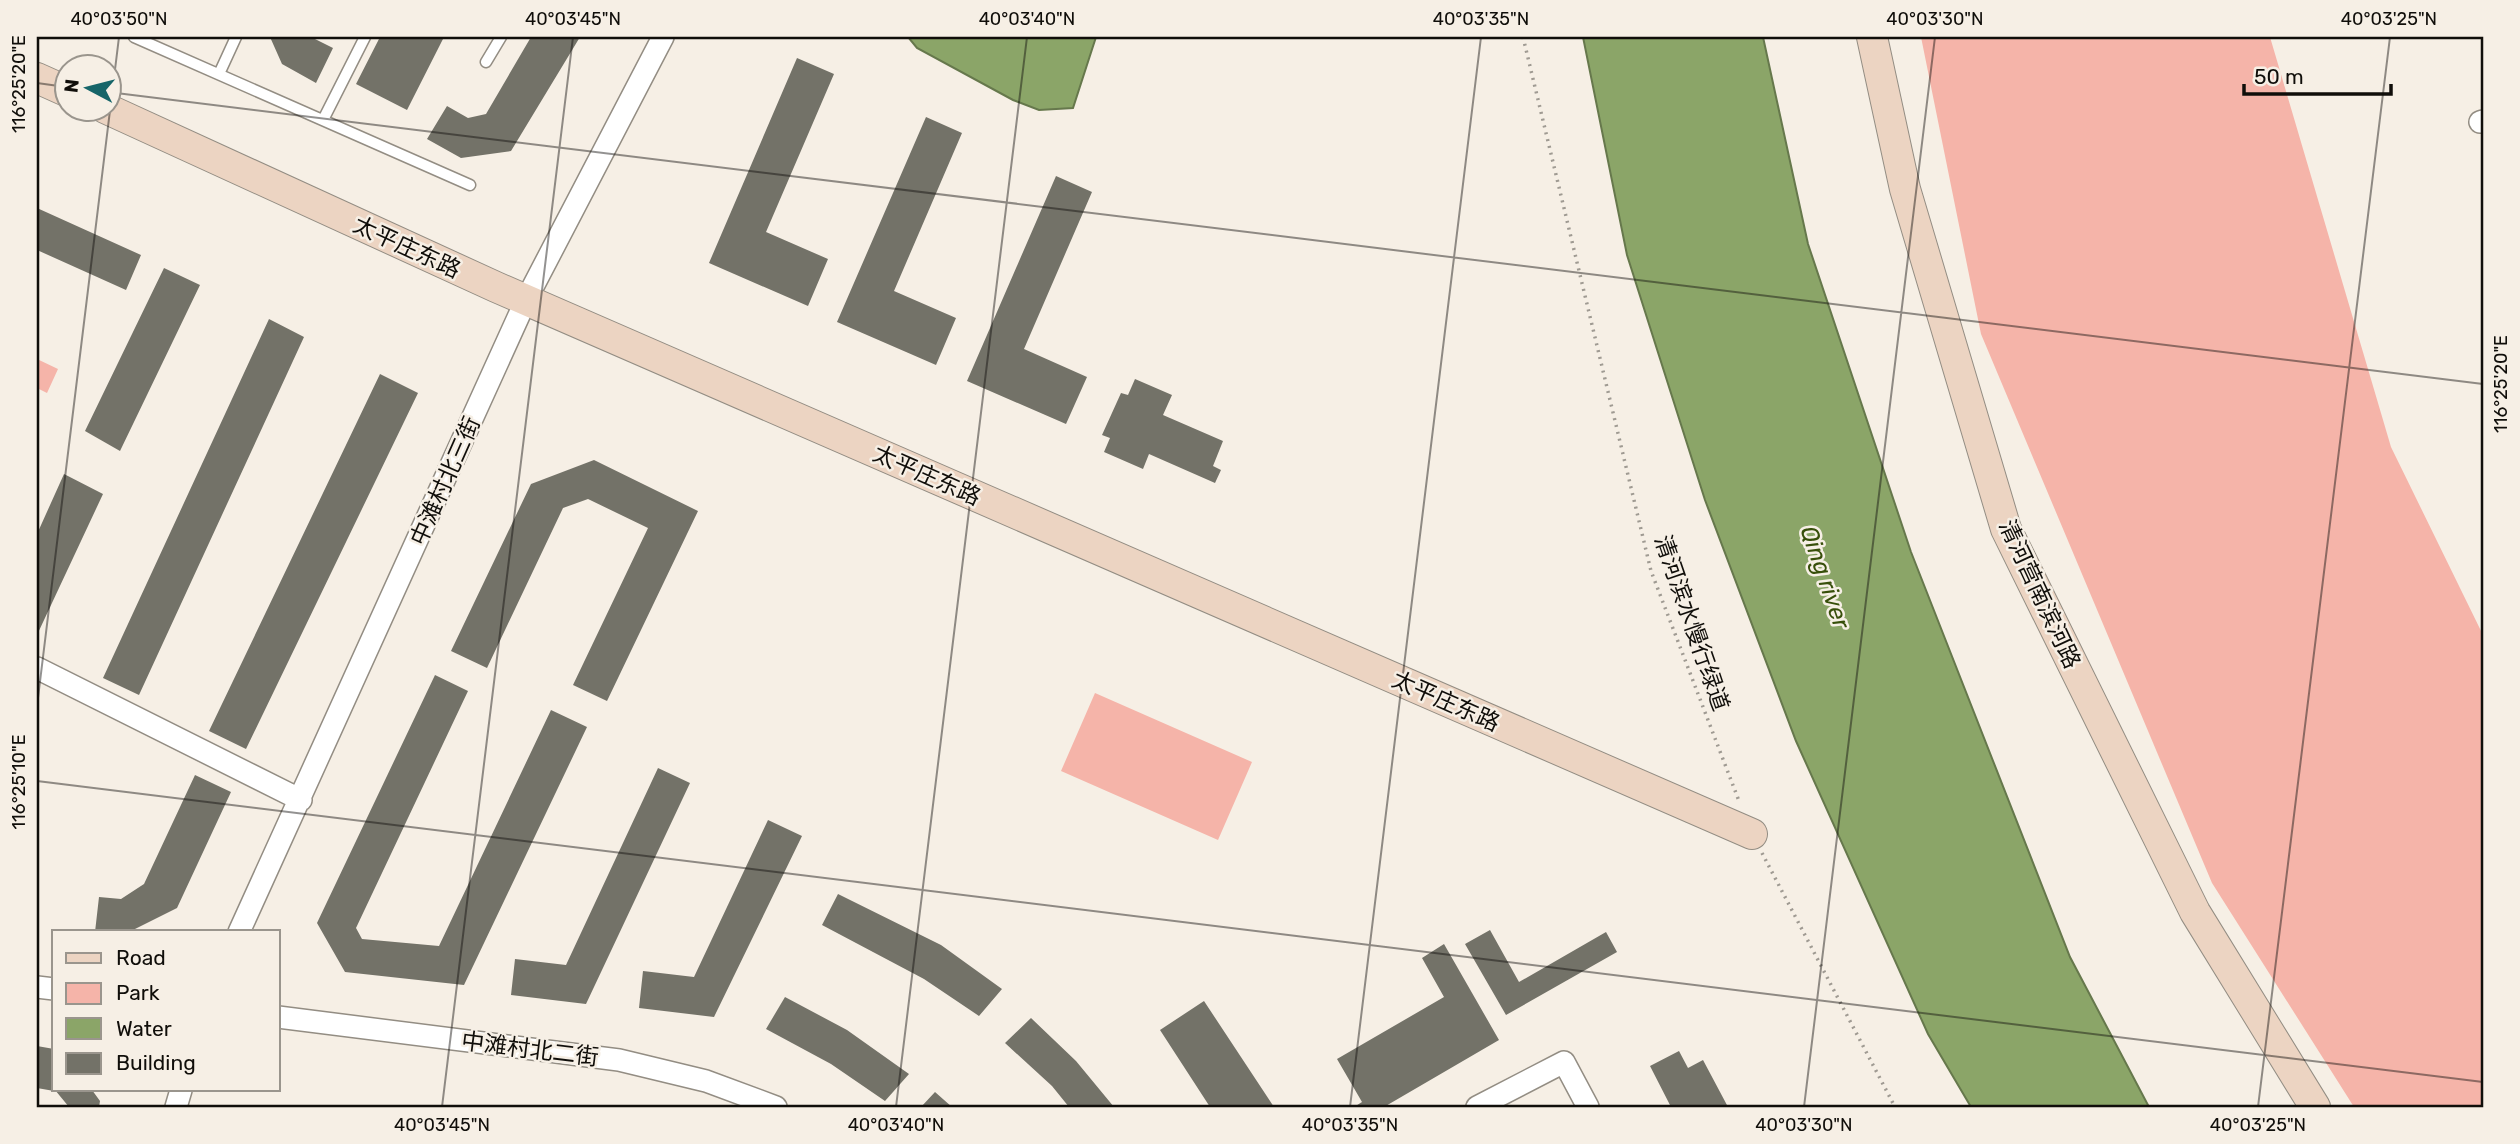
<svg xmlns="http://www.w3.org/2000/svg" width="2520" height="1144" font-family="Rubik,'Noto Sans SC',sans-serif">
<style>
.green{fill:#f5b4a9}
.water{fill:#8ba568;stroke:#66784c;stroke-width:2}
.building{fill:#737268}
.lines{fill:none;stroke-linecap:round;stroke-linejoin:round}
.lane-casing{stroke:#938d83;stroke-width:13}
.street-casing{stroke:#938d83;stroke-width:24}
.secondary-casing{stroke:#938d83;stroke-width:32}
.path{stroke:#9f9a92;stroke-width:3.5;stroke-dasharray:2 5;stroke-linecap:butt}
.lane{stroke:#fff;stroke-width:10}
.street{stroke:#fff;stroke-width:21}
.secondary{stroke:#ecd4c2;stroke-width:30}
.ticks{fill:none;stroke:#100e0a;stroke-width:2;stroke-opacity:0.45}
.labels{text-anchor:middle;stroke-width:5;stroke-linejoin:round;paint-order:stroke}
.street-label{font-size:23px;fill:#100e0a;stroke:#f6efe5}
.water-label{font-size:24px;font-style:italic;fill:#374f0a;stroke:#f6efe5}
.neatline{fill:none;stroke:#100e0a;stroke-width:2.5}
.ticks-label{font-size:18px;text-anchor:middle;fill:#100e0a}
</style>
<rect width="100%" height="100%" fill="#f6efe5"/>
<!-- green -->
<path class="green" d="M 1921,37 L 2270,37 L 2391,447 L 2483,635 L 2483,1107 L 2354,1107 L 2212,883 L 1981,334 Z
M 37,359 L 58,369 L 47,393 L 37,388 Z
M 1095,693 L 1252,762 L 1218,840 L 1061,771 Z"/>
<!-- water -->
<path class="water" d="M 908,37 L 1096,37 L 1073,108 L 1039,110 L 1013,100 L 917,48 Z
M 1583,37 L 1763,37 L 1808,244 L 1911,552 L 2070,957 L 2149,1107 L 1971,1107 L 1928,1034 L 1796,741 L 1705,500 L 1627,255 Z"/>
<!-- building -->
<path class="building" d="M 270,37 L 311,37 L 333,48 L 316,83 L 282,64 Z
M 380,37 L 444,37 L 407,110 L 356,84 Z
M 531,37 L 580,37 L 511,151 L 461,158 L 427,139 L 447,106 L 468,118 L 486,114 Z
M 797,58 L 834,74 L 766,232 L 828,259 L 808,306 L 709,263 Z
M 926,117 L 962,133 L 894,291 L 956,318 L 936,365 L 837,322 Z
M 1056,176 L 1092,192 L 1024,349 L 1087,377 L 1066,424 L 967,381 Z
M 37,208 L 141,255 L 126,290 L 37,250 Z
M 164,268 L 200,285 L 120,451 L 85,431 Z
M 269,319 L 304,337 L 139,695 L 103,678 Z
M 380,374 L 418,393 L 246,749 L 209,731 Z
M 1135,379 L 1172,395 L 1163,415 L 1223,441 L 1213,466 L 1221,470 L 1215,483 L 1149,454 L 1143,469 L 1104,452 L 1110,438 L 1102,435 L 1121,393 L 1128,395 Z
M 594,460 L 698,511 L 607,701 L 573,685 L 648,528 L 588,499 L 563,508 L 487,668 L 451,651 L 531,484 Z
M 64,474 L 103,494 L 37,635 L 37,534 Z
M 435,675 L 468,691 L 356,928 L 362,939 L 439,946 L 551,710 L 587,727 L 464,985 L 345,972 L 317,923 Z
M 658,768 L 690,783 L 586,1004 L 511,995 L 515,959 L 566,965 Z
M 195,775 L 231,792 L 177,908 L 129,932 L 95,932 L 99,897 L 121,899 L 144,884 Z
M 768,820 L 802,836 L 714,1017 L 639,1008 L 643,971 L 694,977 Z
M 838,894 L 941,945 L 1002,989 L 979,1016 L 924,979 L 822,925 Z
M 1490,930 L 1519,982 L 1606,932 L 1617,952 L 1506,1015 L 1465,944 Z
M 1444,944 L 1499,1040 L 1384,1107 L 1354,1107 L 1362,1102 L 1337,1059 L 1444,997 L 1422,958 Z
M 785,997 L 847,1030 L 909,1074 L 885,1101 L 831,1064 L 766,1029 Z
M 1204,1001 L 1274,1107 L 1210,1107 L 1160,1030 Z
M 1031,1018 L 1076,1061 L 1114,1107 L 1069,1107 L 1052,1086 L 1005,1043 Z
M 37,1046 L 54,1049 L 54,1091 L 37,1088 Z
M 1679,1051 L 1688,1068 L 1703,1060 L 1728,1107 L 1671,1107 L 1650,1066 Z
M 55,1090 L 92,1090 L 100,1101 L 99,1107 L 69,1107 Z
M 935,1092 L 952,1107 L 921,1107 Z"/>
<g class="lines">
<!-- lane casing -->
<g class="lane-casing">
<path id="lane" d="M 134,37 L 470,185
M 486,62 L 501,37
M 219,74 L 236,37
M 323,120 L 365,37"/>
</g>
<!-- street casing -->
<g class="street-casing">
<path id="street" d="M 2480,122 L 2483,121
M 37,668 L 301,800
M 239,932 L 526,300 L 663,37
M 37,987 L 54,989
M 278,1017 L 619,1060 L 706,1081 L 776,1107
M 176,1107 L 181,1090
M 1477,1107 L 1564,1062 L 1588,1107"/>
</g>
<!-- secondary casing -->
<g class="secondary-casing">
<path id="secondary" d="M 1872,37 L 1905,189 L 2006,529 L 2195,912 L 2315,1107
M 37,78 L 66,91
M 105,108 L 496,287 L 1752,834"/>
</g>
<!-- path -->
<path class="path" d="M 1523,37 L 1651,571 L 1739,801
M 1762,853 L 1895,1107"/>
<!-- lane -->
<use href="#lane" class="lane"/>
<!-- street -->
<use href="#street" class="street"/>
<!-- secondary -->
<use href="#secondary" class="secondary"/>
</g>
<!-- ticks -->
<path class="ticks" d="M 37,83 L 66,87M 108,92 L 2483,384M 37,706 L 119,37M 37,781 L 2483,1082M 442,1107 L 573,37M 896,1107 L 1027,37M 1350,1107 L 1481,37M 1804,1107 L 1935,37M 2258,1107 L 2390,37"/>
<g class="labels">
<!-- street labels -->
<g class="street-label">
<text transform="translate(407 247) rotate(25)" y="8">太平庄东路</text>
<text transform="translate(927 475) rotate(24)" y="8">太平庄东路</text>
<text transform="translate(445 481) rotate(-66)" y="8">中滩村北三街</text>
<text transform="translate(2040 594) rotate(65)" y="8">清河营南滨河路</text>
<text transform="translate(1692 623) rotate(71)" y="8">清河滨水慢行绿道</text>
<text transform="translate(1446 701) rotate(24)" y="8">太平庄东路</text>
<text transform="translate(530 1049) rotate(7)" y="8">中滩村北二街</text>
</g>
<!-- water labels -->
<g class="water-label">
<text transform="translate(1825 577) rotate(71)" y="8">Qing river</text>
</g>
</g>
<!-- border -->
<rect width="2520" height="1144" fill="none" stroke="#f6efe5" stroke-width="77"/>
<!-- legend -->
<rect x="52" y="930" width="228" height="161" fill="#f6efe5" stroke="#9a958d" stroke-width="2"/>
<rect x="66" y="953" width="35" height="10" fill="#ecd4c2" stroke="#9a958d" stroke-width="2"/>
<text x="116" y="965" font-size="21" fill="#100e0a">Road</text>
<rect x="66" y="983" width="35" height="21" fill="#f5b4a9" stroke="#9a958d" stroke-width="2"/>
<text x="116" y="1000" font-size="21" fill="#100e0a">Park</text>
<rect x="66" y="1018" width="35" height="21" fill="#8ba568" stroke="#9a958d" stroke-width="2"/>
<text x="116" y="1036" font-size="21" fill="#100e0a">Water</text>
<rect x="66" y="1053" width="35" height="21" fill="#737268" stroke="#9a958d" stroke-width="2"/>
<text x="116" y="1070" font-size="21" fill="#100e0a">Building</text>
<!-- north arrow -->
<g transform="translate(88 88) rotate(277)"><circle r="33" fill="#f6efe5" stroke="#9a958d" stroke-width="2"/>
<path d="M0-5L12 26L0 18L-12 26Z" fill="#166569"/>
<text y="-10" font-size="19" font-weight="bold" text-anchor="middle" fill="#100e0a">N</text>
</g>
<!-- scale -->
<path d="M2244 84v10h147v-10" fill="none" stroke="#100e0a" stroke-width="3.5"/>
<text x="2254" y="84" font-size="21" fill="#100e0a" stroke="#f6efe5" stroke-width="5" paint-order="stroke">50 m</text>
<rect x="38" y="38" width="2444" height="1068" class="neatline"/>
<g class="ticks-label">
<text x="119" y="25">40°03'50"N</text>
<text x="573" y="25">40°03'45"N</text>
<text x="1027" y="25">40°03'40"N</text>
<text x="1481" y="25">40°03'35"N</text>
<text x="1935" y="25">40°03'30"N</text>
<text x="2389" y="25">40°03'25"N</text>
<text transform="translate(19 84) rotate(-90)" y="6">116°25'20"E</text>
<text transform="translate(2501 384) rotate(-90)" y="6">116°25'20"E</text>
<text transform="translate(19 782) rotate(-90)" y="6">116°25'10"E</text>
<text x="442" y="1131">40°03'45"N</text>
<text x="896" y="1131">40°03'40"N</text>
<text x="1350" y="1131">40°03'35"N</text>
<text x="1804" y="1131">40°03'30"N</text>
<text x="2258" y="1131">40°03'25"N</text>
</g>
</svg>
